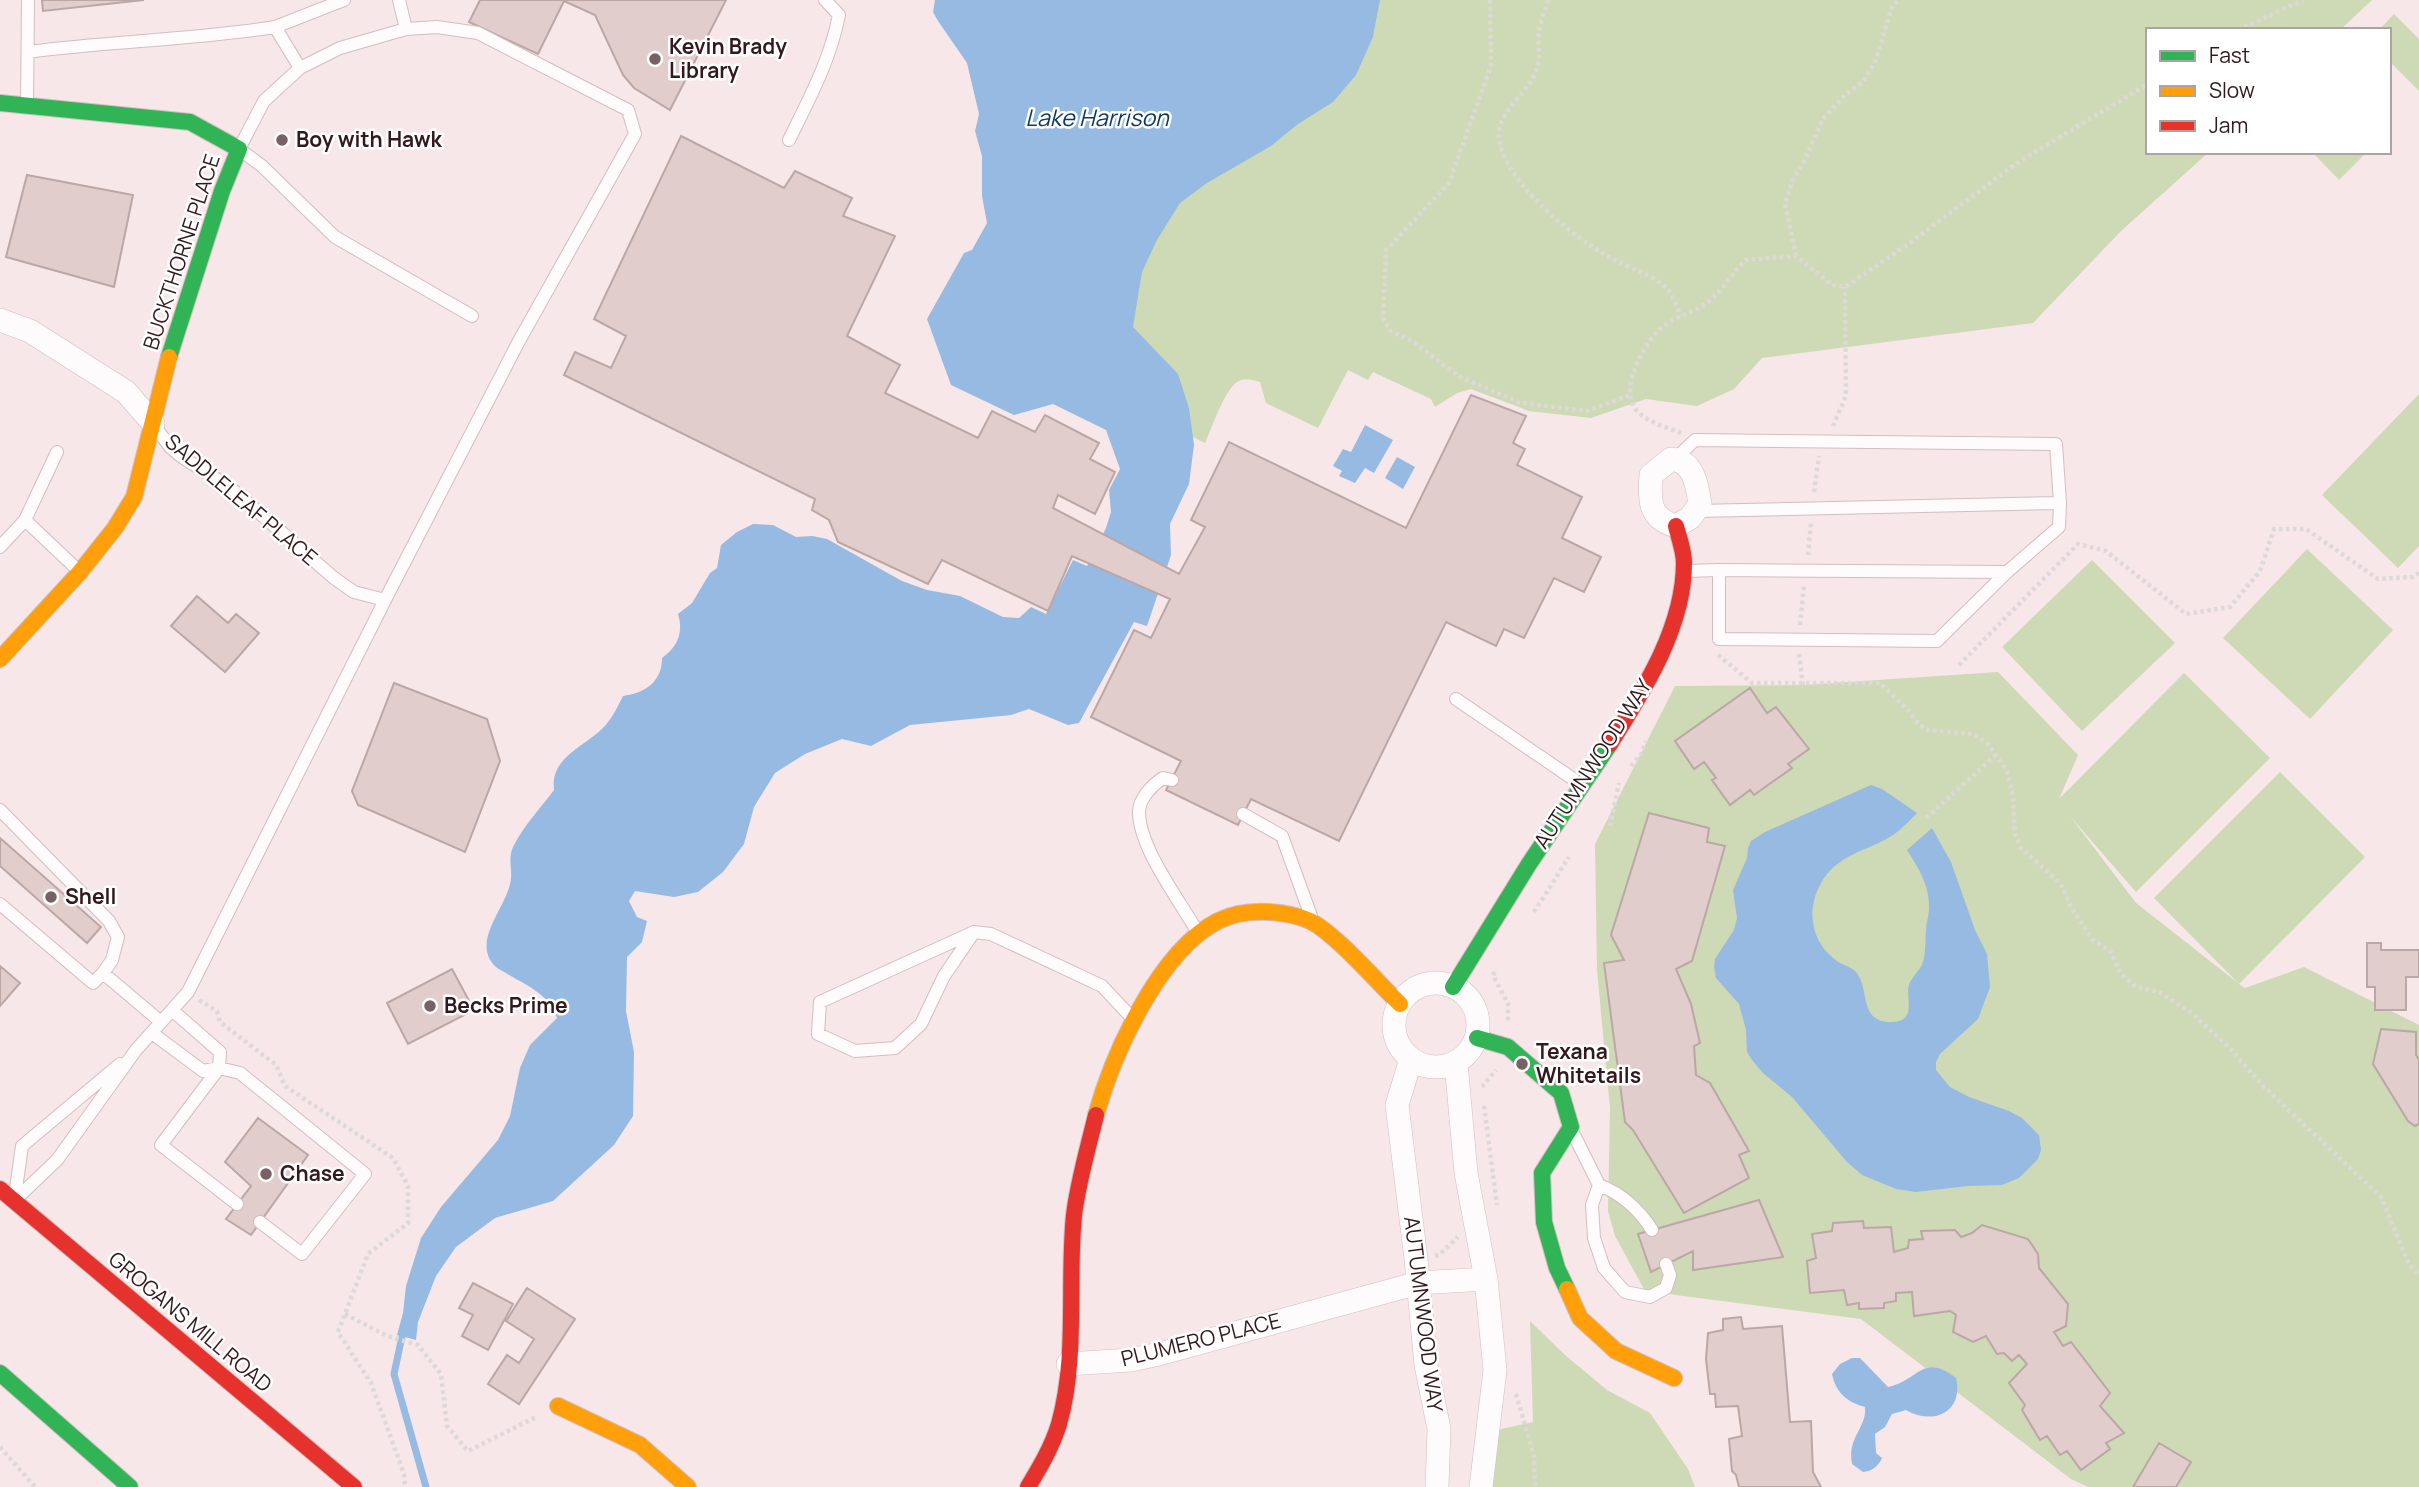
<svg xmlns="http://www.w3.org/2000/svg" width="2419" height="1487" font-family="Manrope,sans-serif">
<style>
.green{fill:#ced9b5}
.water{fill:#97bae2}
.lines{fill:none;stroke-linecap:round;stroke-linejoin:round}
.stream{stroke:#97bae2;stroke-width:7}
.building{fill:#e1cdcb;stroke:#baa7a6;stroke-width:2}
.lane-casing{stroke:#d2bec0;stroke-width:14}
.street-casing{stroke:#d2bec0;stroke-width:24}
.fast-casing{stroke:#d2bec0;stroke-width:18}
.slow-casing{stroke:#d2bec0;stroke-width:18}
.jam-casing{stroke:#d2bec0;stroke-width:18}
.path{stroke:#ded9d9;stroke-width:4.5;stroke-dasharray:3.5 3.5;stroke-linecap:butt}
.lane{stroke:#fefbfc;stroke-width:12}
.street{stroke:#fefbfc;stroke-width:23}
.fast{stroke:#30b455;stroke-width:16}
.slow{stroke:#ff9f0a;stroke-width:16}
.jam{stroke:#e5322d;stroke-width:16}
.poi-dot{fill:#786164;stroke:#fff;stroke-width:2.5}
.labels{text-anchor:middle;stroke-width:5;stroke-linejoin:round;paint-order:stroke}
.poi-label{font-size:21px;font-weight:bold;fill:#33191d;stroke:#fff;text-anchor:start}
.street-label{font-size:21px;fill:#33191d;stroke:#fff}
.water-label{font-size:23px;font-style:italic;fill:#0e375d;stroke:#fff}
</style>
<rect width="100%" height="100%" fill="#f7e7e9"/>
<!-- green -->
<path class="green" d="M 1136,0 L 2372,0 L 2340,30 L 2148,30 L 2148,152 L 2209,152 L 2121,231 L 2033,323 L 1762,358 L 1734,389 L 1697,406 L 1646,399 L 1591,418 L 1529,411 L 1471,389 L 1457,393 L 1435,407 L 1431,399 L 1373,372 L 1368,380 L 1348,370 L 1318,428 L 1266,403 L 1260,382 C 1252,380 1245,377 1237,382 C 1224,391 1212,428 1205,443 L 1130,406 Z
M 2394,14 L 2419,39 L 2419,91 L 2389,61 L 2389,30 L 2379,30 Z
M 2312,152 L 2364,152 L 2365,154 L 2339,180 Z
M 2419,394 L 2419,546 L 2398,568 L 2322,495 Z
M 2307,549 L 2393,630 L 2310,719 L 2223,638 Z
M 2092,560 L 2175,643 L 2082,731 L 2002,647 Z
M 1998,672 L 2078,755 L 2059,799 L 2184,673 L 2270,758 L 2136,892 L 2070,816 L 2136,903 L 2238,983 L 2154,898 L 2280,772 L 2365,857 L 2239,984 L 2245,988 L 2304,967 L 2419,1025 L 2419,1487 L 2088,1487 L 2071,1479 L 1861,1319 L 1645,1291 L 1615,1236 L 1608,1211 L 1610,1108 L 1597,970 L 1595,844 L 1675,686 L 1803,685 Z
M 1530,1321 L 1565,1355 L 1607,1390 L 1650,1413 L 1688,1469 L 1695,1487 L 1487,1487 L 1493,1431 L 1533,1422 Z"/>
<!-- water -->
<path class="water" d="M 935,0 L 1380,0 L 1373,37 L 1356,75 L 1333,102 L 1298,124 L 1271,146 L 1207,183 L 1180,203 L 1157,240 L 1142,272 L 1133,327 L 1178,374 L 1189,408 L 1194,445 L 1189,484 L 1170,524 L 1171,555 L 1147,626 L 1134,622 L 1079,723 L 1068,725 L 1029,709 L 1011,715 L 910,725 L 871,746 L 842,739 L 805,754 L 775,773 L 754,807 L 744,844 L 723,872 L 698,892 L 674,897 L 635,891 L 629,901 L 637,917 L 647,921 L 642,942 L 627,957 L 626,1011 L 634,1052 L 633,1116 L 614,1145 L 553,1201 L 495,1218 L 456,1247 L 436,1276 L 418,1322 L 416,1340 L 397,1335 L 403,1313 L 406,1286 L 421,1238 L 441,1207 L 498,1140 L 510,1116 L 520,1068 L 530,1045 L 557,1018 C 548,993 527,986 506,973 C 501,970 496,968 493,964 C 472,938 509,905 511,878 C 512,867 508,859 513,847 C 524,825 540,809 554,790 C 550,758 582,748 602,729 C 612,719 617,708 623,696 C 645,693 662,682 662,658 C 677,647 684,633 678,614 L 692,603 L 710,573 L 717,568 L 721,545 L 737,532 L 753,524 L 773,525 L 796,537 L 812,536 L 827,539 L 902,581 L 927,590 L 960,596 L 1003,617 L 1019,618 L 1031,607 L 1046,614 L 1073,560 L 1087,566 L 1106,528 L 1111,512 L 1109,490 L 1120,469 L 1106,430 L 1053,404 L 1014,415 L 951,385 L 927,319 L 964,253 L 972,250 L 987,223 L 982,196 L 982,156 L 975,131 L 979,114 L 967,63 L 938,21 L 933,12 Z
M 1365,425 L 1393,440 L 1374,473 L 1365,468 L 1355,483 L 1339,476 L 1342,471 L 1333,466 L 1343,449 L 1351,452 Z
M 1397,457 L 1415,467 L 1403,489 L 1385,478 Z
M 1871,785 L 1882,789 L 1917,813 C 1909,821 1902,829 1893,835 C 1867,852 1837,853 1820,885 C 1806,911 1811,943 1837,961 C 1842,965 1850,966 1855,971 C 1871,987 1857,1023 1892,1022 C 1918,1021 1905,998 1909,985 C 1912,976 1920,971 1923,962 C 1926,952 1925,941 1926,930 C 1926,923 1929,916 1929,909 C 1930,886 1919,869 1907,850 L 1932,828 L 1951,862 L 1975,930 L 1987,954 L 1990,987 L 1978,1019 L 1940,1054 L 1936,1062 L 1936,1070 L 1950,1087 L 1969,1097 L 2009,1111 L 2022,1118 L 2039,1135 L 2041,1150 L 2038,1159 L 2019,1178 L 2002,1185 L 1968,1186 L 1916,1192 L 1896,1189 L 1862,1175 L 1847,1162 L 1792,1097 L 1763,1073 L 1752,1060 L 1747,1052 L 1746,1030 L 1739,1004 L 1716,978 L 1714,967 L 1715,959 L 1734,930 L 1737,918 L 1733,890 L 1747,858 L 1748,848 L 1751,841 L 1765,832 Z
M 1852,1358 L 1860,1358 L 1888,1387 C 1919,1381 1922,1352 1956,1378 C 1964,1412 1933,1426 1906,1410 L 1892,1414 L 1885,1427 L 1875,1434 L 1876,1453 L 1882,1458 C 1878,1467 1872,1471 1863,1472 L 1852,1464 C 1847,1437 1867,1428 1865,1407 C 1847,1402 1836,1393 1832,1374 L 1840,1364 Z"/>
<g class="lines">
<!-- stream -->
<path class="stream" d="M 404,1327 L 394,1374 L 426,1487"/>
</g>
<!-- building -->
<path class="building" d="M 42,0 L 144,0 L 43,11 Z
M 480,0 L 726,0 L 670,110 L 634,88 L 623,75 L 595,15 L 564,1 L 538,54 L 469,22 Z
M 681,136 L 784,188 L 795,171 L 852,198 L 843,216 L 895,236 L 847,336 L 900,365 L 885,393 L 978,438 L 992,411 L 1035,432 L 1045,415 L 1099,443 L 1090,459 L 1115,472 L 1095,514 L 1058,495 L 1053,508 L 1179,574 L 1205,527 L 1191,520 L 1229,442 L 1406,528 L 1471,395 L 1526,416 L 1513,443 L 1525,449 L 1517,465 L 1582,497 L 1562,538 L 1601,557 L 1584,592 L 1554,578 L 1524,638 L 1504,629 L 1496,646 L 1446,622 L 1339,841 L 1251,799 L 1238,825 L 1166,790 L 1181,761 L 1091,717 L 1134,630 L 1151,638 L 1170,599 L 1072,556 L 1048,611 L 942,560 L 928,584 L 838,542 L 829,520 L 812,510 L 815,499 L 564,375 L 575,352 L 611,368 L 626,336 L 594,319 Z
M 27,175 L 133,195 L 114,287 L 6,257 Z
M 197,596 L 228,623 L 236,614 L 259,633 L 225,672 L 171,626 Z
M 394,683 L 487,719 L 500,761 L 465,852 L 358,805 L 352,791 Z
M 1750,688 L 1767,713 L 1776,707 L 1809,749 L 1788,764 L 1792,768 L 1754,795 L 1750,790 L 1730,805 L 1712,780 L 1716,778 L 1704,762 L 1694,769 L 1675,741 Z
M 1649,813 L 1709,828 L 1707,842 L 1725,846 L 1692,961 L 1676,969 L 1691,1004 L 1700,1043 L 1694,1046 L 1696,1075 L 1710,1083 L 1749,1151 L 1739,1155 L 1749,1178 L 1684,1213 L 1633,1130 L 1625,1122 L 1604,963 L 1624,960 L 1611,935 Z
M 0,838 L 101,927 L 87,943 L 0,866 Z
M 2367,943 L 2381,943 L 2381,950 L 2419,950 L 2419,977 L 2406,977 L 2406,1010 L 2375,1010 L 2375,987 L 2367,987 Z
M 0,966 L 20,983 L 0,1006 Z
M 452,969 L 474,1010 L 408,1044 L 387,1003 Z
M 2381,1029 L 2416,1032 L 2416,1055 L 2419,1060 L 2419,1124 L 2415,1126 L 2408,1121 L 2373,1064 Z
M 258,1118 L 308,1155 L 251,1235 L 226,1219 L 251,1186 L 225,1162 Z
M 1759,1200 L 1783,1257 L 1693,1270 L 1693,1251 L 1651,1272 L 1638,1234 Z
M 1863,1221 L 1864,1228 L 1891,1227 L 1894,1252 L 1908,1248 L 1909,1240 L 1923,1239 L 1921,1231 L 1955,1230 L 1961,1237 L 1972,1233 L 1982,1225 L 2028,1239 L 2038,1254 L 2039,1268 L 2068,1304 L 2066,1326 L 2054,1332 L 2063,1346 L 2071,1342 L 2110,1393 L 2100,1406 L 2124,1433 L 2106,1443 L 2110,1449 L 2081,1470 L 2067,1451 L 2060,1455 L 2047,1436 L 2040,1440 L 2022,1410 L 2025,1405 L 2009,1383 L 2027,1364 L 2019,1355 L 2012,1361 L 2004,1353 L 1997,1354 L 1986,1336 L 1973,1342 L 1953,1332 L 1956,1315 L 1950,1311 L 1914,1316 L 1912,1292 L 1896,1293 L 1896,1301 L 1884,1303 L 1884,1308 L 1859,1309 L 1859,1303 L 1847,1305 L 1844,1290 L 1810,1293 L 1807,1261 L 1816,1258 L 1812,1234 L 1832,1231 L 1833,1223 Z
M 473,1283 L 513,1304 L 488,1350 L 462,1336 L 473,1315 L 459,1308 Z
M 527,1288 L 575,1319 L 519,1404 L 488,1384 L 507,1355 L 519,1363 L 534,1339 L 506,1321 Z
M 1741,1317 L 1743,1329 L 1782,1326 L 1790,1422 L 1811,1421 L 1813,1472 L 1821,1487 L 1739,1487 L 1736,1475 L 1732,1471 L 1729,1439 L 1742,1436 L 1738,1406 L 1716,1407 L 1715,1394 L 1710,1394 L 1706,1359 L 1708,1333 L 1723,1330 L 1723,1319 Z
M 2159,1443 L 2191,1462 L 2176,1487 L 2133,1487 Z"/>
<g class="lines">
<!-- lane casing -->
<g class="lane-casing">
<path id="lane" d="M 399,0 L 406,29
M 275,27 L 344,0
M 28,52 C 110,41 193,40 275,27 L 300,68
M 27,105 L 28,0
M 789,140 C 809,99 830,61 839,15 L 825,0
M 156,428 L 170,447 L 182,457 L 232,489 L 334,578 L 354,592 L 385,600
M 57,452 L 25,520 L 80,572
M 1675,459 L 1695,440 L 2056,444 L 2060,503 L 2059,527 L 2007,572 L 1937,641 L 1719,639 L 1719,570 L 1686,571
M 1695,511 L 2060,503
M 0,547 L 25,520
M 1719,570 L 2007,572
M 1456,699 L 1582,785
M 1172,780 L 1163,778 C 1152,785 1139,799 1139,812 C 1139,848 1180,901 1198,933
M 0,810 L 109,921 L 118,937 L 112,960 L 103,973 L 161,1022
M 1243,814 L 1282,836 L 1311,916
M 0,904 L 93,983 L 103,973
M 974,932 L 944,976 L 921,1024 L 895,1048 L 855,1051 L 818,1034 L 820,1002 L 974,932 L 991,934 L 1102,986 L 1133,1019
M 152,1033 L 203,1071 L 219,1068 L 220,1052 L 172,1010
M 1572,1131 L 1599,1185 C 1622,1194 1639,1209 1652,1230
M 1599,1185 L 1592,1205 L 1594,1238 L 1604,1268 L 1625,1292 L 1650,1297 L 1666,1288 L 1670,1275 L 1666,1264
M 15,1196 L 22,1146 L 120,1064
M 14,1201 L 57,1160 L 136,1050 L 188,992 L 385,600 L 519,341 L 635,134 L 628,110 L 478,33 L 437,27 L 406,29 L 340,48 L 300,68 L 264,101 L 239,149 L 262,166 L 335,237 L 472,316
M 237,1204 L 161,1145 L 219,1068 L 240,1073 L 365,1174 L 302,1254 L 260,1222"/>
</g>
<!-- street casing -->
<g class="street-casing">
<path id="street" d="M 0,320 L 30,331 L 126,392 L 153,423
M 1671,459 C 1694,461 1697,485 1700,504 L 1690,518 L 1676,526 C 1649,519 1649,500 1651,475 Z
M1394 1025a42 42 0 1 1 84 0a42 42 0 1 1-84 0Z
M 1411,1059 L 1397,1105 L 1416,1259 L 1426,1365 L 1439,1429 L 1437,1487
M 1456,1063 L 1466,1173 L 1486,1279 L 1495,1370 L 1481,1487
M 1068,1364 L 1131,1360 L 1159,1354 L 1418,1283 L 1486,1279"/>
</g>
<!-- fast casing -->
<g class="fast-casing">
<path id="fast" d="M 0,103 L 190,122 L 239,149 L 222,191 L 169,357
M 1453,987 L 1529,864 L 1610,744
M 1477,1038 L 1508,1047 L 1561,1093 L 1571,1127 L 1542,1173 L 1544,1222 L 1557,1268 L 1567,1289
M 0,1373 L 130,1487"/>
</g>
<!-- slow casing -->
<g class="slow-casing">
<path id="slow" d="M 0,659 L 80,572 L 115,528 L 134,497 L 169,357
M 1096,1115 C 1113,1054 1159,951 1218,921 C 1234,913 1251,911 1269,912 C 1284,913 1297,915 1310,921 C 1336,934 1377,982 1400,1004
M 1567,1289 L 1580,1318 L 1616,1351 L 1674,1378
M 558,1406 L 640,1445 L 688,1487"/>
</g>
<!-- jam casing -->
<g class="jam-casing">
<path id="jam" d="M 1610,744 C 1643,691 1684,628 1684,563 C 1684,551 1679,538 1676,526
M 0,1189 L 354,1487
M 1028,1487 C 1040,1467 1052,1447 1059,1424 C 1078,1357 1067,1285 1074,1215 C 1078,1182 1088,1148 1096,1115"/>
</g>
<!-- path -->
<path class="path" d="M 1490,0 L 1491,66 L 1449,183 L 1386,250 L 1383,318 L 1390,331 L 1412,341 L 1460,377 L 1521,403 L 1587,411 L 1630,395
M 1548,0 C 1545,10 1541,21 1539,31 C 1537,46 1542,59 1535,73 C 1527,94 1501,109 1499,132 C 1496,175 1571,235 1605,255 C 1621,264 1654,275 1666,288 C 1673,295 1677,307 1681,316
M 2238,30 L 2303,0
M 1796,256 L 1785,204 L 1792,182 L 1806,157 L 1822,120 L 1845,95 L 1863,82 L 1876,60 L 1892,6 L 1898,0
M 1833,426 L 1846,396 L 1845,287
M 1681,433 C 1666,427 1643,421 1634,407 C 1620,385 1646,340 1664,326 C 1678,315 1697,312 1710,300 C 1724,288 1733,272 1746,260 L 1796,256 L 1832,285 L 1845,287 L 1907,245 L 2017,163 L 2148,84
M 1814,492 L 1819,456
M 1808,555 L 1811,522
M 1800,625 L 1804,585
M 1799,654 L 1803,685
M 1718,655 L 1752,683 L 1880,683 L 1909,711 L 1919,725 L 1928,730 L 1973,734 L 1987,743 L 2007,771 L 2013,797 L 2015,834 L 2021,848 L 2061,884 L 2071,907 L 2092,939 L 2111,952 L 2120,973 L 2136,987 L 2159,992 L 2190,1012 L 2229,1047 L 2264,1087 L 2381,1197 L 2408,1262 L 2419,1277
M 1959,665 L 2078,544 L 2106,551 L 2186,614 L 2230,607 L 2260,571 L 2274,529 L 2306,529 L 2378,579 L 2413,577 L 2419,573
M 1631,766 L 1641,754 L 1646,741
M 1926,818 L 1996,755
M 1610,826 L 1619,783
M 1534,912 L 1569,857
M 1495,972 L 1493,975 L 1508,1004 L 1508,1022
M 199,1000 L 217,1011 L 220,1022 L 276,1065 L 285,1086 L 393,1158 L 408,1186 L 408,1223 L 368,1254 L 338,1332 L 371,1383 L 404,1474 L 405,1487
M 1482,1087 L 1496,1070
M 1484,1106 L 1497,1205
M 1435,1256 L 1439,1255 L 1458,1237
M 345,1314 L 387,1336 L 418,1345 L 441,1374 L 447,1426 L 468,1451 L 536,1417
M 1516,1394 L 1534,1456 L 1535,1487
M 0,1447 L 35,1487"/>
<!-- lane -->
<use href="#lane" class="lane"/>
<!-- street -->
<use href="#street" class="street"/>
<!-- fast -->
<use href="#fast" class="fast"/>
<!-- slow -->
<use href="#slow" class="slow"/>
<!-- jam -->
<use href="#jam" class="jam"/>
</g>
<!-- markers -->
<g class="poi-dot">
<circle cx="655" cy="59" r="7"/>
<circle cx="282" cy="140" r="7"/>
<circle cx="51" cy="897" r="7"/>
<circle cx="430" cy="1006" r="7"/>
<circle cx="1522" cy="1064" r="7"/>
<circle cx="266" cy="1174" r="7"/>
</g>
<g class="labels">
<!-- poi labels -->
<g class="poi-label">
<text x="669" y="54">Kevin Brady<tspan x="669" dy="24">Library</tspan></text>
<text x="296" y="147">Boy with Hawk</text>
<text x="65" y="904">Shell</text>
<text x="444" y="1013">Becks Prime</text>
<text x="1536" y="1059">Texana<tspan x="1536" dy="24">Whitetails</tspan></text>
<text x="280" y="1181">Chase</text>
</g>
<!-- street labels -->
<g class="street-label">
<text transform="translate(182 252) rotate(-72)" y="7">BUCKTHORNE PLACE</text>
<text transform="translate(241 500) rotate(40)" y="7">SADDLELEAF PLACE</text>
<text transform="translate(1593 764) rotate(-57)" y="7">AUTUMNWOOD WAY</text>
<text transform="translate(1423 1314) rotate(83)" y="7">AUTUMNWOOD WAY</text>
<text transform="translate(190 1322) rotate(40)" y="7">GROGANS MILL ROAD</text>
<text transform="translate(1201 1340) rotate(-14)" y="7">PLUMERO PLACE</text>
</g>
<!-- water labels -->
<g class="water-label">
<text x="1097" y="126">Lake Harrison</text>
</g>
</g>
<!-- legend -->
<rect x="2146" y="28" width="245" height="126" fill="#ffffff" stroke="#ada3a5" stroke-width="2"/>
<rect x="2160" y="51" width="35" height="10" fill="#30b455" stroke="#ada3a5" stroke-width="2"/>
<text x="2209" y="63" font-size="21" fill="#33191d">Fast</text>
<rect x="2160" y="86" width="35" height="10" fill="#ff9f0a" stroke="#ada3a5" stroke-width="2"/>
<text x="2209" y="98" font-size="21" fill="#33191d">Slow</text>
<rect x="2160" y="121" width="35" height="10" fill="#e5322d" stroke="#ada3a5" stroke-width="2"/>
<text x="2209" y="133" font-size="21" fill="#33191d">Jam</text>
</svg>
